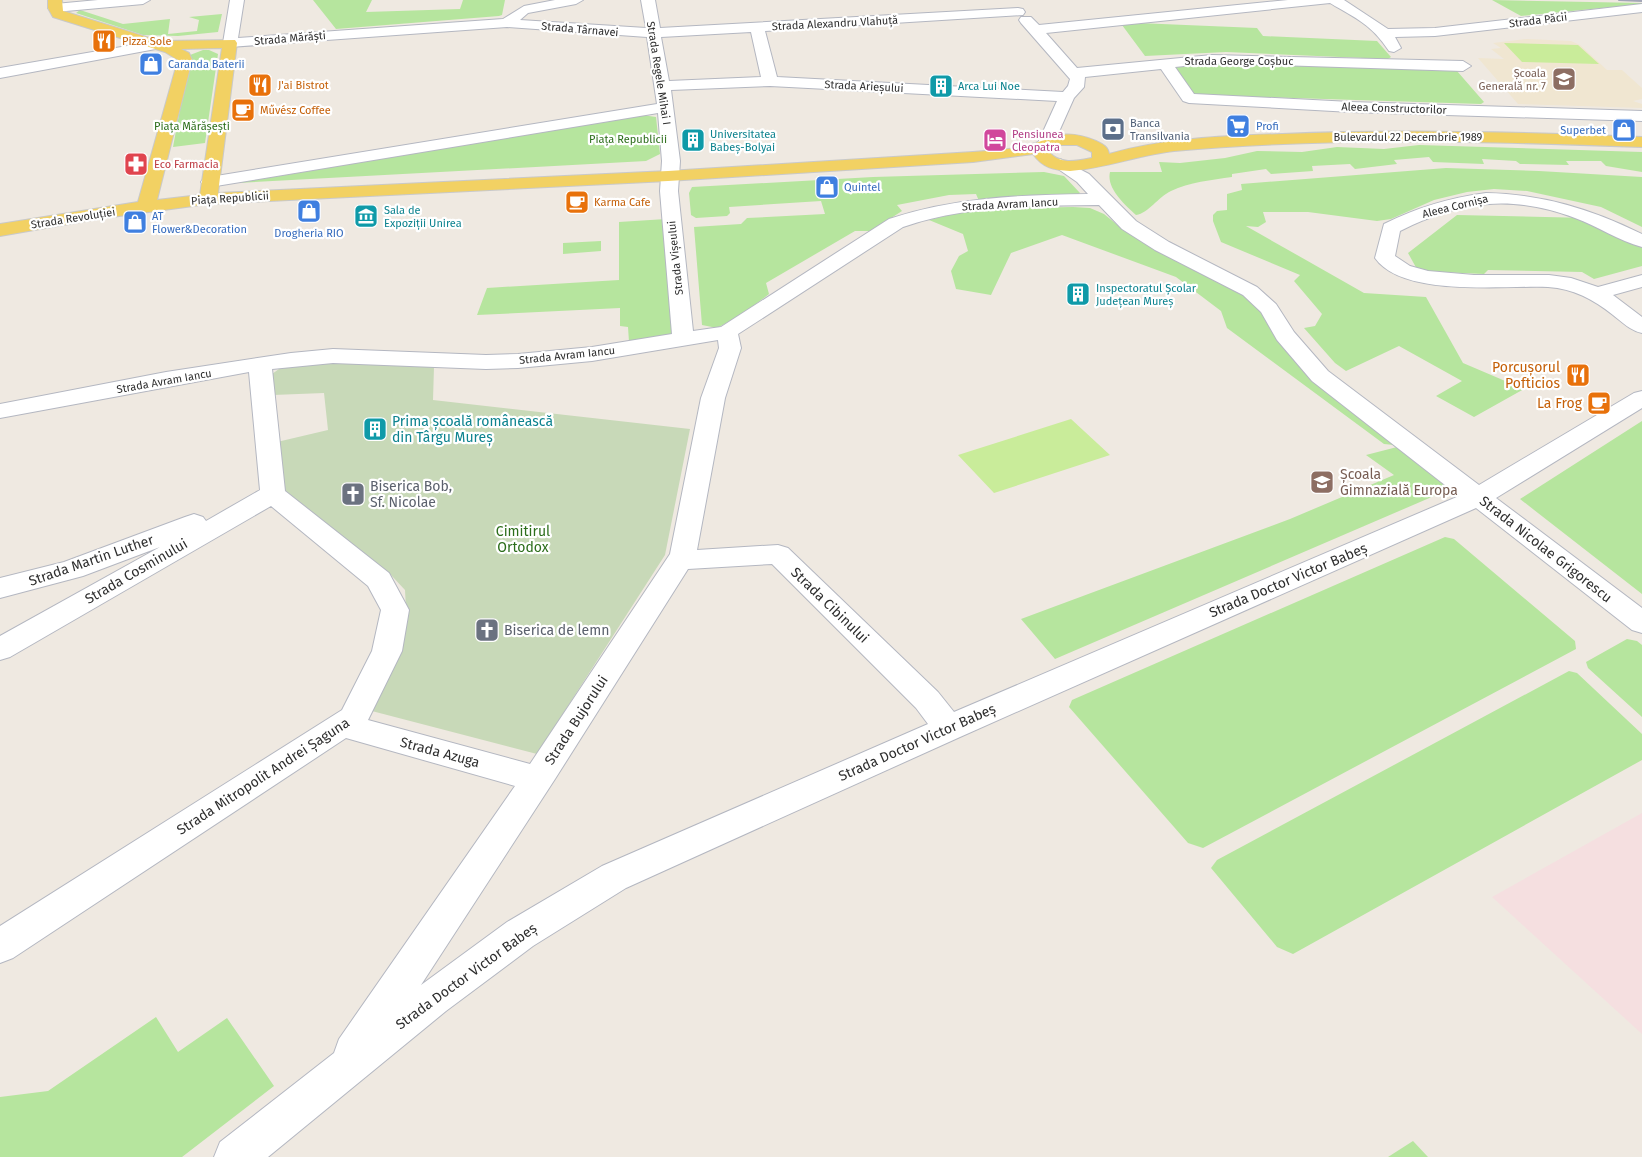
<svg xmlns="http://www.w3.org/2000/svg" width="1642" height="1157" font-family="'Fira Sans',sans-serif">
<style>
.education{fill:#f0e6d1}
.medical{fill:#f5dfe0}
.green{fill:#b6e59e}
.cemetery{fill:#c8d9b8}
.pitch{fill:#c9ec9a}
.lines{fill:none;stroke-linecap:round;stroke-linejoin:round}
.minor-casing{stroke:#b4b7c1;stroke-width:2}
.major-casing{stroke:#c9c9c9;stroke-width:2}
.minor{fill:#fff;fill-rule:evenodd}
.major{fill:#f2d163;fill-rule:evenodd}
.rail{stroke:#a3a6b8;stroke-width:2}
.labels{text-anchor:middle;stroke-width:4.5;stroke-linejoin:round;paint-order:stroke}
.far-street-label{font-size:11px;fill:#2e2e2e;stroke:#fff}
.far-food-label{font-size:11px;fill:#c56008;stroke:#fff;text-anchor:start}
.far-shop-label{font-size:11px;fill:#366cbe;stroke:#fff;text-anchor:start}
.far-education-label{font-size:11px;fill:#785e54;stroke:#fff;text-anchor:end}
.far-culture-label{font-size:11px;fill:#0d838f;stroke:#fff;text-anchor:start}
.far-service-label{font-size:11px;fill:#4e5e75;stroke:#fff;text-anchor:start}
.far-park-label{font-size:11px;fill:#2c6e1b;stroke:#fff}
.far-hotel-label{font-size:11px;fill:#b23c85;stroke:#fff;text-anchor:start}
.far-health-label{font-size:11px;fill:#be3a42;stroke:#fff;text-anchor:start}
.food-label{font-size:14px;fill:#c56008;stroke:#fff;text-anchor:end}
.culture-label{font-size:14px;fill:#0d838f;stroke:#fff;text-anchor:start}
.education-label{font-size:14px;fill:#785e54;stroke:#fff;text-anchor:start}
.worship-label{font-size:14px;fill:#5b616d;stroke:#fff;text-anchor:start}
.park-label{font-size:14px;fill:#2c6e1b;stroke:#fff}
.street-label{font-size:14px;fill:#2e2e2e;stroke:#fff}
</style>
<rect width="100%" height="100%" fill="#efe9e1"/>
<!-- education -->
<path class="education" d="M 1527,39 L 1571,41 L 1580,45 L 1607,70 L 1622,70 L 1642,88 L 1642,99 L 1633,101 L 1642,104 L 1642,108 L 1518,104 L 1478,58 L 1504,59 L 1491,49 L 1501,48 L 1493,43 Z"/>
<!-- medical -->
<path class="medical" d="M 1642,813 L 1642,1034 L 1492,897 Z"/>
<!-- green -->
<path class="green" d="M 313,0 L 372,0 L 366,12 L 460,9 L 463,0 L 505,0 L 502,15 L 499,16 L 336,29 Z
M 1492,0 L 1642,3 L 1642,4 L 1521,16 Z
M 80,10 L 123,24 L 170,19 L 168,34 L 197,31 L 199,20 L 189,17 L 222,14 L 218,32 L 178,36 L 143,35 L 76,13 Z
M 1138,23 L 1257,28 L 1263,36 L 1377,41 L 1391,57 L 1388,59 L 1226,52 L 1145,56 L 1122,25 Z
M 203,50 L 209,50 L 218,54 L 205,143 L 173,147 L 190,55 Z
M 1225,62 L 1449,69 L 1457,71 L 1484,102 L 1481,104 L 1196,95 L 1189,93 L 1174,67 L 1180,64 Z
M 642,115 L 656,117 L 660,154 L 646,161 L 237,183 Z
M 1419,145 L 1642,152 L 1642,172 L 1606,166 L 1601,161 L 1566,161 L 1569,165 L 1520,164 L 1516,161 L 1482,159 L 1484,164 L 1433,162 L 1429,157 L 1394,160 L 1397,164 L 1355,169 L 1350,164 L 1312,166 L 1313,171 L 1271,174 L 1266,169 L 1232,174 L 1232,177 C 1212,180 1189,182 1171,191 C 1158,197 1149,213 1136,215 C 1125,205 1106,188 1110,172 L 1162,172 L 1159,162 L 1180,163 L 1225,158 L 1257,151 L 1302,152 L 1337,147 L 1384,149 Z
M 1446,168 L 1539,171 L 1642,177 L 1642,227 L 1601,207 L 1527,191 L 1494,189 L 1467,192 L 1434,200 L 1391,219 L 1377,221 L 1308,212 L 1263,212 L 1266,222 L 1258,227 L 1246,226 L 1364,293 L 1426,297 L 1463,363 L 1524,389 L 1474,417 L 1436,396 L 1462,381 L 1399,346 L 1346,371 L 1335,363 L 1304,328 L 1315,326 L 1322,314 L 1294,281 L 1300,275 L 1221,242 L 1213,221 L 1213,215 L 1217,211 L 1227,210 L 1227,194 L 1242,190 L 1241,184 Z
M 1044,172 L 1064,176 L 1080,193 L 1076,196 L 979,201 L 976,194 L 949,195 L 897,205 L 902,211 L 871,231 L 855,231 L 766,283 L 769,294 L 743,314 L 717,328 L 702,325 L 694,227 L 741,224 L 747,218 L 825,214 L 821,201 L 729,207 L 730,213 L 727,216 L 696,218 L 691,215 L 689,193 L 692,187 L 873,177 Z
M 1073,207 L 1090,208 L 1104,214 L 1120,227 L 1156,248 L 1246,293 L 1394,445 L 1384,444 L 1227,328 L 1221,311 L 1176,277 L 1062,235 L 1011,253 L 991,295 L 956,289 L 951,271 L 959,256 L 968,251 L 963,234 L 929,220 C 975,206 1025,208 1073,207 Z
M 1457,215 L 1588,218 L 1642,246 L 1642,266 L 1594,279 L 1582,272 L 1488,270 L 1484,274 L 1418,271 L 1408,253 Z
M 666,219 L 674,328 L 671,334 L 666,336 L 629,342 L 628,327 L 620,326 L 620,308 L 477,315 L 487,288 L 619,280 L 619,222 Z
M 601,241 L 601,251 L 563,254 L 563,243 Z
M 1642,421 L 1642,594 L 1520,499 Z
M 1401,446 L 1445,481 L 1441,493 L 1055,659 L 1021,619 L 1290,519 L 1394,475 L 1366,455 Z
M 1445,537 L 1454,539 L 1575,641 L 1576,649 L 1203,848 L 1188,843 L 1069,707 L 1072,700 Z
M 1627,639 L 1637,641 L 1642,645 L 1642,717 L 1588,668 L 1586,662 Z
M 1569,671 L 1577,673 L 1642,734 L 1642,760 L 1293,954 L 1277,947 L 1211,868 L 1217,860 Z
M 156,1017 L 178,1052 L 227,1018 L 274,1086 L 182,1157 L 0,1157 L 0,1097 L 48,1091 Z
M 1413,1141 L 1428,1157 L 1388,1157 Z"/>
<!-- cemetery -->
<path class="cemetery" d="M 324,362 L 434,367 L 433,400 L 690,429 L 665,555 L 537,754 L 368,710 L 406,609 L 405,590 L 390,574 L 282,488 L 277,442 L 328,430 L 324,393 L 273,395 L 272,374 L 279,369 Z"/>
<!-- pitch -->
<path class="pitch" d="M 1504,43 L 1578,45 L 1599,64 L 1522,62 Z
M 1071,419 L 1110,455 L 994,493 L 958,455 Z"/>
<g class="lines">
<!-- minor casing -->
<g class="minor-casing">
<path id="minor" d="M 98,0 L 150,0 L 143,4 L 55,12 L 48,8 L 55,4 Z
M 230,0 L 244,0 L 238,38 L 503,19 L 524,6 L 555,0 L 583,0 L 576,4 L 528,13 L 520,20 L 646,28 L 641,0 L 655,0 L 660,28 L 1018,8 L 1023,9 L 1025,12 L 1023,15 L 765,31 L 777,77 L 1063,92 L 1068,86 L 1070,79 L 1021,23 L 1019,20 L 1021,17 L 1031,17 L 1039,25 L 1288,0 L 1344,0 L 1388,29 L 1435,28 L 1642,4 L 1642,12 L 1435,36 L 1395,37 L 1401,48 L 1394,52 L 1389,51 C 1371,24 1357,19 1330,3 L 1046,33 L 1077,68 L 1212,55 L 1463,61 L 1471,66 L 1463,71 L 1212,63 L 1175,67 L 1194,94 L 1351,102 L 1642,111 L 1642,121 L 1351,112 L 1189,103 L 1183,101 L 1161,69 L 1085,77 L 1084,87 L 1074,98 L 1053,145 L 1051,149 L 1039,149 L 1037,145 L 1057,101 L 770,86 L 671,90 L 680,161 L 678,191 L 693,331 L 721,327 L 889,219 C 955,197 1020,195 1088,194 L 1077,182 L 1051,164 L 1054,160 L 1060,159 L 1089,174 L 1136,221 L 1169,242 L 1257,287 L 1276,304 L 1294,332 L 1328,371 L 1479,485 L 1634,393 L 1642,391 L 1642,408 L 1496,498 L 1642,608 L 1642,633 L 1632,630 L 1476,508 L 960,737 L 626,888 L 533,946 L 446,1011 L 268,1157 L 214,1157 L 220,1142 L 334,1053 L 339,1039 L 515,786 L 346,738 L 13,958 L 0,963 L 0,926 L 342,710 L 372,651 L 381,610 L 368,586 L 271,506 L 10,657 L 0,660 L 0,636 L 160,547 L 83,576 L 0,598 L 0,578 L 64,562 L 185,517 L 194,514 L 203,517 L 206,521 L 260,490 L 249,372 L 0,418 L 0,404 L 166,372 L 291,353 L 333,349 L 486,355 L 518,354 L 592,347 L 672,334 L 660,191 L 662,161 L 658,113 L 210,187 L 204,186 L 201,182 L 204,178 L 210,177 L 657,104 L 647,37 L 507,27 L 230,47 L 223,43 ZM 751,32 L 761,77 L 669,81 L 661,37 ZM 1099,205 L 1122,229 L 1155,250 L 1243,295 L 1261,312 L 1277,340 L 1312,381 L 1459,496 L 954,712 L 938,692 L 788,548 L 778,545 L 697,550 L 725,398 L 741,348 L 738,334 L 903,227 C 966,205 1032,206 1099,205 ZM 718,340 L 719,348 L 701,398 L 670,554 L 530,764 L 368,720 L 402,651 L 409,610 L 389,573 L 285,491 L 272,369 L 333,363 L 486,369 L 518,368 L 592,361 ZM 772,564 L 916,708 L 928,724 L 602,866 L 507,922 L 421,985 L 555,779 L 688,569 Z
M 156,41 L 163,45 L 161,48 L 0,78 L 0,68 Z
M 1486,193 C 1542,194 1591,209 1642,234 L 1642,247 C 1619,241 1597,226 1575,218 C 1511,194 1459,201 1400,231 L 1395,256 L 1410,266 L 1428,271 L 1474,275 L 1549,275 L 1571,278 L 1598,287 L 1642,275 L 1642,287 L 1613,295 L 1642,317 L 1642,333 C 1631,331 1622,322 1613,315 C 1593,299 1574,289 1548,287 C 1505,285 1403,298 1375,258 L 1384,224 C 1418,207 1449,198 1486,193 Z"/>
</g>
<!-- major casing -->
<g class="major-casing">
<path id="major" d="M 48,0 L 62,0 L 63,11 L 159,41 L 235,40 L 237,43 L 218,193 L 668,171 L 973,152 C 987,151 1002,150 1016,148 C 1049,143 1058,125 1096,141 C 1102,144 1108,146 1109,154 C 1165,138 1224,136 1282,134 C 1402,129 1522,132 1642,137 L 1642,147 C 1486,141 1330,137 1174,151 C 1139,155 1106,168 1070,171 C 1054,170 1043,168 1033,154 L 973,162 L 668,181 L 208,204 L 97,219 L 0,236 L 0,224 L 138,202 L 178,60 L 165,52 L 53,17 L 48,8 ZM 222,48 L 200,195 L 157,200 L 192,60 L 189,53 L 181,49 ZM 1059,145 L 1077,145 L 1092,152 L 1092,158 C 1077,161 1060,165 1049,152 Z"/>
</g>
<!-- minor -->
<use href="#minor" class="minor"/>
<!-- major -->
<use href="#major" class="major"/>
<!-- rail -->
<path class="rail" d="M 1619,0 L 1642,1"/>
</g>
<!-- icons -->
<defs>
<g id="restaurant-square" transform="scale(1.25)"><rect x="-9" y="-9" width="18" height="18" rx="4" fill="#e8710a" stroke="#fff"/><path d="M-5-6h1v4h1v-4h1v4h1v-4h1v5L-1.5 .5V6h-2V.5L-5-1ZM5-6V6H3V1.5H1.5Q1.5-4 5-6Z" fill="#fff"/></g>
<g id="shop-square" transform="scale(1.25)"><rect x="-9" y="-9" width="18" height="18" rx="4" fill="#3f7fe0" stroke="#fff"/><path d="M-5-2.5h2.3a2.7 3.5 0 0 1 5.4 0H5L5.5 6h-11ZM-1.5-2.5h3a1.5 2.3 0 0 0-3 0Z" fill="#fff"/></g>
<g id="school-square" transform="scale(1.25)"><rect x="-9" y="-9" width="18" height="18" rx="4" fill="#8d6e63" stroke="#fff"/><path d="M0-5L7-2L0 1L-7-2ZM-4 1L0 2.5L4 1V4Q0 6-4 4Z" fill="#fff"/></g>
<g id="building-square" transform="scale(1.25)"><rect x="-9" y="-9" width="18" height="18" rx="4" fill="#0f9aa8" stroke="#fff"/><path d="M-4-6H4V6H1V3H-1V6H-4ZM-2.5-4.3h1.7v1.8h-1.7ZM.8-4.3h1.7v1.8H.8ZM-2.5-1h1.7V.8h-1.7ZM.8-1h1.7V.8H.8Z" fill="#fff"/></g>
<g id="cafe-square" transform="scale(1.25)"><rect x="-9" y="-9" width="18" height="18" rx="4" fill="#e8710a" stroke="#fff"/><path d="M-5.5-4.5H6V0H3Q3 3.5 0 3.5H-2.5Q-5.5 3.5-5.5 0ZM3-3.2v2h1.7v-2ZM-6 4.5H4V6H-6Z" fill="#fff"/></g>
<g id="supermarket-square" transform="scale(1.25)"><rect x="-9" y="-9" width="18" height="18" rx="4" fill="#3f7fe0" stroke="#fff"/><path d="M-6-5.5h2.5l.6 2H6L4.5 2H-2.5L-4.4-4H-6ZM-1.5 3.2a1.3 1.3 0 1 0 .1 0ZM3 3.2a1.3 1.3 0 1 0 .1 0Z" fill="#fff"/></g>
<g id="bank-square" transform="scale(1.25)"><rect x="-9" y="-9" width="18" height="18" rx="4" fill="#5c6f8a" stroke="#fff"/><path d="M-6-4H6V4H-6ZM0-2.3a2.3 2.3 0 1 0 0 4.6a2.3 2.3 0 1 0 0-4.6Z" fill="#fff"/></g>
<g id="hotel-square" transform="scale(1.25)"><rect x="-9" y="-9" width="18" height="18" rx="4" fill="#d1479c" stroke="#fff"/><path d="M-6-4.5h1.5V1H6V5H4.5V3h-9V5H-6ZM-4 0a1.8 1.8 0 1 1 3.6 0ZM.5 0V-2.5h3Q6-2.5 6 0Z" fill="#fff"/></g>
<g id="pharmacy-square" transform="scale(1.25)"><rect x="-9" y="-9" width="18" height="18" rx="4" fill="#e0444e" stroke="#fff"/><path d="M-2-6h4v4h4v4h-4v4h-4v-4h-4v-4h4Z" fill="#fff"/></g>
<g id="museum-square" transform="scale(1.25)"><rect x="-9" y="-9" width="18" height="18" rx="4" fill="#0f9aa8" stroke="#fff"/><path d="M0-6L6-3V-2H-6V-3ZM-5-1h2V3h-2ZM-1-1h2V3h-2ZM3-1h2V3H3ZM-6 4H6V6H-6Z" fill="#fff"/></g>
<g id="church-square" transform="scale(1.25)"><rect x="-9" y="-9" width="18" height="18" rx="4" fill="#6b7280" stroke="#fff"/><path d="M-1.2-6h2.4v3.5h3.3v2.4h-3.3V6h-2.4V-.1h-3.3v-2.4h3.3Z" fill="#fff"/></g>
</defs>
<g fill-rule="evenodd">
<use href="#restaurant-square" x="104" y="41"/>
<use href="#shop-square" x="151" y="64"/>
<use href="#school-square" x="1564" y="79"/>
<use href="#restaurant-square" x="260" y="85"/>
<use href="#building-square" x="941" y="86"/>
<use href="#cafe-square" x="243" y="110"/>
<use href="#supermarket-square" x="1238" y="126"/>
<use href="#bank-square" x="1113" y="129"/>
<use href="#shop-square" x="1624" y="130"/>
<use href="#building-square" x="693" y="140"/>
<use href="#hotel-square" x="995" y="140"/>
<use href="#pharmacy-square" x="136" y="164"/>
<use href="#shop-square" x="827" y="187"/>
<use href="#cafe-square" x="577" y="202"/>
<use href="#shop-square" x="309" y="211"/>
<use href="#museum-square" x="366" y="216"/>
<use href="#shop-square" x="135" y="222"/>
<use href="#building-square" x="1078" y="294"/>
<use href="#restaurant-square" x="1578" y="375"/>
<use href="#cafe-square" x="1599" y="403"/>
<use href="#building-square" x="375" y="429"/>
<use href="#school-square" x="1322" y="482"/>
<use href="#church-square" x="353" y="494"/>
<use href="#church-square" x="487" y="630"/>
</g>
<g class="labels">
<!-- far-street labels -->
<g class="far-street-label">
<text transform="translate(1538 20) rotate(-7)" y="4">Strada Păcii</text>
<text transform="translate(835 23) rotate(-3)" y="4">Strada Alexandru Vlahuță</text>
<text transform="translate(580 29) rotate(5)" y="4">Strada Târnavei</text>
<text transform="translate(290 38) rotate(-5)" y="4">Strada Mărăști</text>
<text x="1239" y="65">Strada George Coșbuc</text>
<text transform="translate(659 73) rotate(81)" y="4">Strada Regele Mihai I</text>
<text transform="translate(864 86) rotate(3)" y="4">Strada Arieșului</text>
<text transform="translate(1394 108) rotate(2)" y="4">Aleea Constructorilor</text>
<text x="1408" y="141">Bulevardul 22 Decembrie 1989</text>
<text transform="translate(230 198) rotate(-4)" y="4">Piața Republicii</text>
<text transform="translate(1010 204) rotate(-3)" y="4">Strada Avram Iancu</text>
<text transform="translate(1455 206) rotate(-14)" y="4">Aleea Cornișa</text>
<text transform="translate(73 218) rotate(-9)" y="4">Strada Revoluției</text>
<text transform="translate(675 258) rotate(-96)" y="4">Strada Vișeului</text>
<text transform="translate(567 355) rotate(-6)" y="4">Strada Avram Iancu</text>
<text transform="translate(164 381) rotate(-10)" y="4">Strada Avram Iancu</text>
</g>
<!-- far-food labels -->
<g class="far-food-label">
<text x="122" y="45">Pizza Sole</text>
<text x="278" y="89">J'ai Bistrot</text>
<text x="260" y="114">Művész Coffee</text>
<text x="594" y="206">Karma Cafe</text>
</g>
<!-- far-shop labels -->
<g class="far-shop-label">
<text x="168" y="68">Caranda Baterii</text>
<text x="1256" y="130">Profi</text>
<text x="1606" y="134" text-anchor="end">Superbet</text>
<text x="844" y="191">Quintel</text>
<text x="152" y="220">AT<tspan x="152" dy="13">Flower&amp;Decoration</tspan></text>
<text x="309" y="237" text-anchor="middle">Drogheria RIO</text>
</g>
<!-- far-education labels -->
<g class="far-education-label">
<text x="1546" y="77">Școala<tspan x="1546" dy="13">Generală nr. 7</tspan></text>
</g>
<!-- far-culture labels -->
<g class="far-culture-label">
<text x="958" y="90">Arca Lui Noe</text>
<text x="710" y="138">Universitatea<tspan x="710" dy="13">Babeș-Bolyai</tspan></text>
<text x="384" y="214">Sala de<tspan x="384" dy="13">Expoziții Unirea</tspan></text>
<text x="1096" y="292">Inspectoratul Școlar<tspan x="1096" dy="13">Județean Mureș</tspan></text>
</g>
<!-- far-service labels -->
<g class="far-service-label">
<text x="1130" y="127">Banca<tspan x="1130" dy="13">Transilvania</tspan></text>
</g>
<!-- far-park labels -->
<g class="far-park-label">
<text x="192" y="130">Piața Mărășești</text>
<text x="628" y="143">Piața Republicii</text>
</g>
<!-- far-hotel labels -->
<g class="far-hotel-label">
<text x="1012" y="138">Pensiunea<tspan x="1012" dy="13">Cleopatra</tspan></text>
</g>
<!-- far-health labels -->
<g class="far-health-label">
<text x="154" y="168">Eco Farmacia</text>
</g>
<!-- food labels -->
<g class="food-label">
<text x="1560" y="372">Porcușorul<tspan x="1560" dy="16">Pofticios</tspan></text>
<text x="1582" y="408">La Frog</text>
</g>
<!-- culture labels -->
<g class="culture-label">
<text x="392" y="426">Prima școală românească<tspan x="392" dy="16">din Târgu Mureș</tspan></text>
</g>
<!-- education labels -->
<g class="education-label">
<text x="1340" y="479">Școala<tspan x="1340" dy="16">Gimnazială Europa</tspan></text>
</g>
<!-- worship labels -->
<g class="worship-label">
<text x="370" y="491">Biserica Bob,<tspan x="370" dy="16">Sf. Nicolae</tspan></text>
<text x="504" y="635">Biserica de lemn</text>
</g>
<!-- park labels -->
<g class="park-label">
<text x="523" y="536">Cimitirul<tspan x="523" dy="16">Ortodox</tspan></text>
</g>
<!-- street labels -->
<g class="street-label">
<text transform="translate(1546 549) rotate(38)" y="5">Strada Nicolae Grigorescu</text>
<text transform="translate(91 560) rotate(-19)" y="5">Strada Martin Luther</text>
<text transform="translate(136 571) rotate(-30)" y="5">Strada Cosminului</text>
<text transform="translate(1288 580) rotate(-23)" y="5">Strada Doctor Victor Babeș</text>
<text transform="translate(830 605) rotate(44)" y="5">Strada Cibinului</text>
<text transform="translate(576 720) rotate(-57)" y="5">Strada Bujorului</text>
<text transform="translate(917 742) rotate(-24)" y="5">Strada Doctor Victor Babeș</text>
<text transform="translate(440 752) rotate(15)" y="5">Strada Azuga</text>
<text transform="translate(263 776) rotate(-33)" y="5">Strada Mitropolit Andrei Șaguna</text>
<text transform="translate(466 976) rotate(-36)" y="5">Strada Doctor Victor Babeș</text>
</g>
</g>
</svg>
